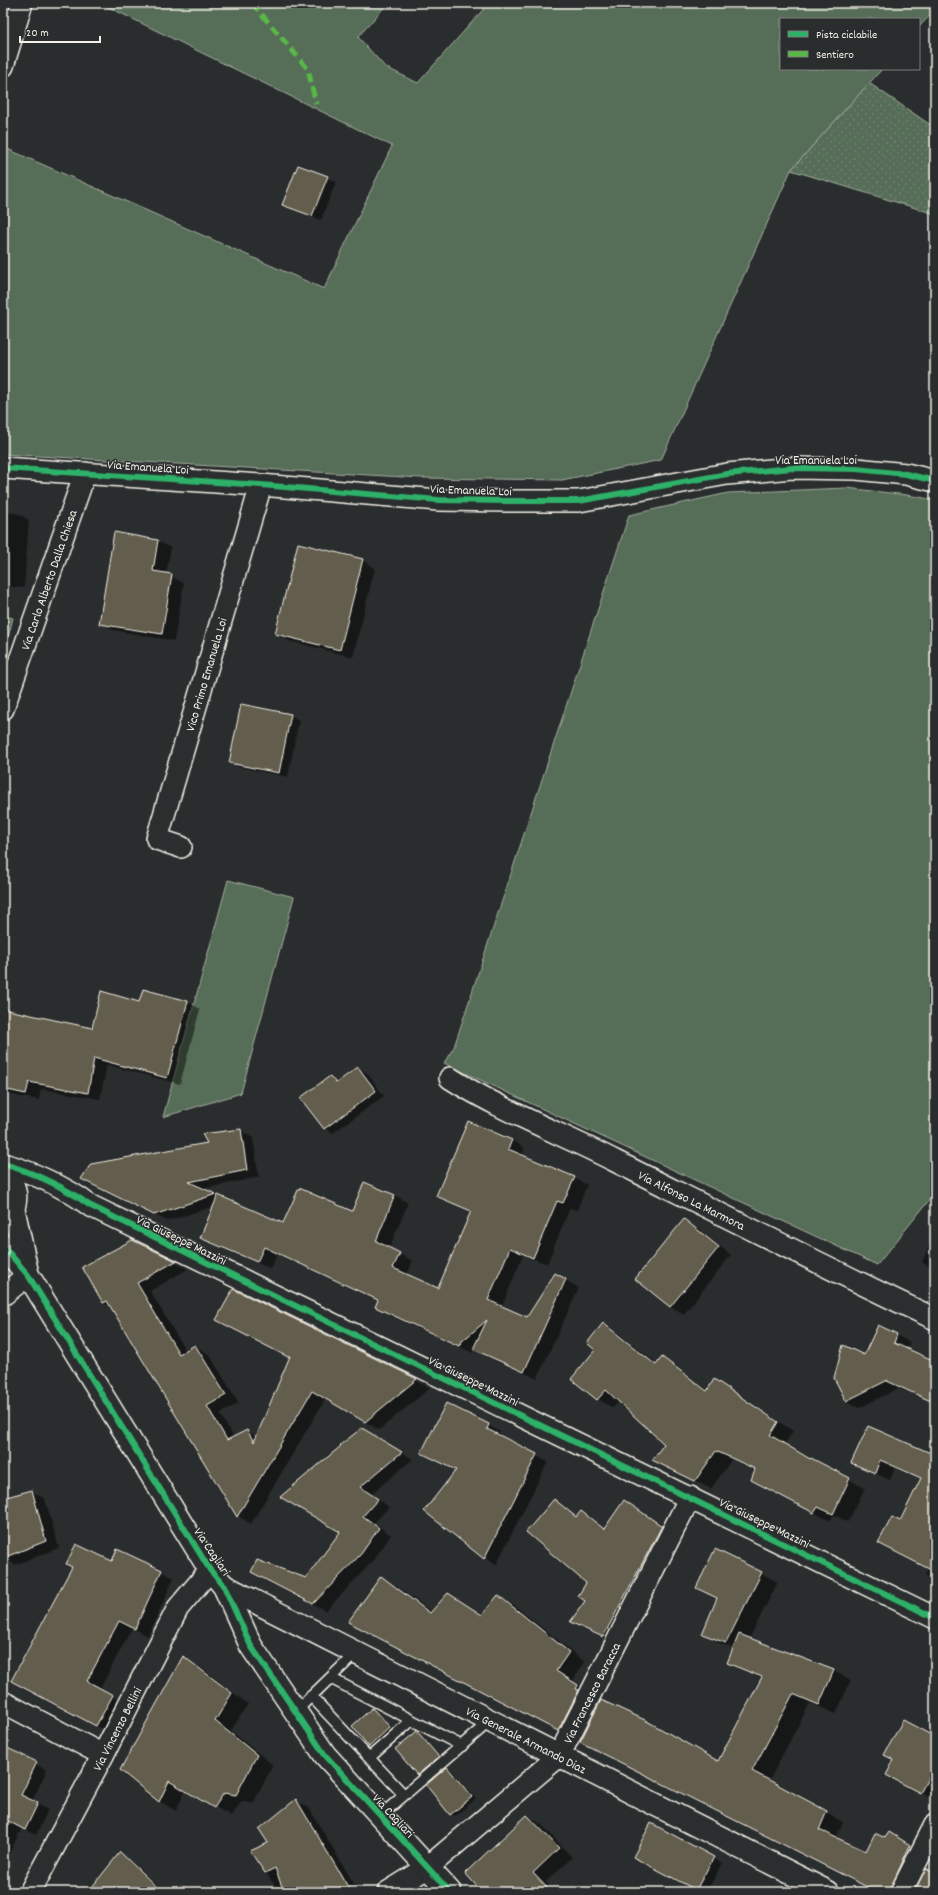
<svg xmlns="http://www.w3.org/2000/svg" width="938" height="1895" font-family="Dekko,sans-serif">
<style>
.green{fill:#566d59;stroke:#a5afa0}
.garden{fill:url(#garden-dots);stroke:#a5afa0}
.shadow{fill:#0007}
.building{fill:#645d4d;stroke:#f4f1e8}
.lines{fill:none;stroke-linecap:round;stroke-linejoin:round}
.lane-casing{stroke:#f4f1e8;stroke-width:13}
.street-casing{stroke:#f4f1e8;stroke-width:24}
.secondary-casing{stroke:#f4f1e8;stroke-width:25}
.lane{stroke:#2a2d2e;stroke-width:10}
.street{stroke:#2a2d2e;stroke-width:21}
.secondary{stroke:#2a2d2e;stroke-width:22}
.quiet{stroke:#58b947;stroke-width:5;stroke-dasharray:10 5;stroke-linecap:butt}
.cycleway-casing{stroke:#2a2d2e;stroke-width:8}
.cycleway{stroke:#2db169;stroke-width:6}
.labels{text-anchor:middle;stroke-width:3;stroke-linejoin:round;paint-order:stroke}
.street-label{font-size:13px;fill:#f4f1e8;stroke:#2a2d2e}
</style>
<defs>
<pattern id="garden-dots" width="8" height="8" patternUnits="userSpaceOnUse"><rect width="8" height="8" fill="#566d59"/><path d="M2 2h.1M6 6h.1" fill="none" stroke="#6f8271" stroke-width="1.8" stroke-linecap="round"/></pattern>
</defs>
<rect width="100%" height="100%" fill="#2a2d2e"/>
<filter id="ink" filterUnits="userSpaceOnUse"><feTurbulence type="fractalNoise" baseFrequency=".025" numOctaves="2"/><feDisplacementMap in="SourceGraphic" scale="8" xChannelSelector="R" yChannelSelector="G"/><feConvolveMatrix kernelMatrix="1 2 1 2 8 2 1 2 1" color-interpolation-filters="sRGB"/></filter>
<g filter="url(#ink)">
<!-- green -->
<path class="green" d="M 100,3 L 388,3 L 358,37 L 385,67 L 418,83 L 489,3 L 935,3 L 935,10 L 919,27 L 919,19 L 781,19 L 781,69 L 882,69 L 791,170 L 661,460 L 562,480 L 421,478 L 3,454 L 3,147 L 324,289 L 392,146 Z
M 846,488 L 907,495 L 935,500 L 935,1193 L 877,1265 L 444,1063 L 454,1047 L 629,515 L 728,493 Z
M 3,616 L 13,618 L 6,645 L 3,644 Z
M 228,880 L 294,897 L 241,1093 L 163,1117 Z"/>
<!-- garden -->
<path class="garden" d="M 869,83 L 935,128 L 935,214 L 791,170 Z"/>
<!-- shadow -->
<path class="shadow" d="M 299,166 L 336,182 L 321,220 L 284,204 Z
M 3,512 L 17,513 L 29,520 L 24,588 L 3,586 Z
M 115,534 L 158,541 L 171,548 L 166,574 L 184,583 L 174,641 L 113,630 L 100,623 Z
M 363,560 L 375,568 L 353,657 L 289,641 L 277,634 Z
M 290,715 L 299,720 L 288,777 L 238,767 L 230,762 Z
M 188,1002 L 200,1009 L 180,1084 L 107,1065 L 100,1099 L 41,1089 L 39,1100 L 11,1095 L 3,1090 L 3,1010 L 93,1029 L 140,1003 Z
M 358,1068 L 367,1073 L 384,1096 L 333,1133 L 324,1128 L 330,1077 L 339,1082 Z
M 240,1130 L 253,1138 L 259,1177 L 203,1189 L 284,1224 L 352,1213 L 395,1195 L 408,1203 L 389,1249 L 413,1261 L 407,1275 L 439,1289 L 471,1212 L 438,1196 L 512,1140 L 525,1148 L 522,1155 L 574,1178 L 587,1185 L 577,1210 L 570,1208 L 547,1264 L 523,1255 L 502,1307 L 527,1318 L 555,1274 L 579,1288 L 537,1379 L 475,1349 L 473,1353 L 389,1315 L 376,1307 L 379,1301 L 277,1254 L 271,1269 L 215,1245 L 201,1237 L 215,1206 L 167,1221 L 96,1186 L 209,1144 Z
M 684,1221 L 697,1228 L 731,1255 L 684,1314 L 671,1307 L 637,1278 Z
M 935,1232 L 935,1270 L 922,1262 Z
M 132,1241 L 188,1269 L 150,1291 L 186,1351 L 195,1346 L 209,1354 L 239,1403 L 220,1414 L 234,1438 L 247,1431 L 257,1437 L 290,1358 L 230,1327 L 234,1290 L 430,1388 L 379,1430 L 326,1398 L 251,1524 L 238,1516 L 111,1307 L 103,1302 Z
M 603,1325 L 619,1334 L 658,1364 L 662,1359 L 709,1390 L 730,1390 L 793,1431 L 785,1444 L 811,1460 L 865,1488 L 848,1522 L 834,1515 L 830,1521 L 767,1488 L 755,1470 L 732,1459 L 711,1489 L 653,1459 L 666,1444 L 619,1401 L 613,1408 L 598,1399 L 597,1350 Z
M 878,1326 L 910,1342 L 907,1349 L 935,1362 L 935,1369 L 931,1371 L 920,1397 L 899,1388 L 859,1408 L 846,1401 Z
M 488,1425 L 500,1432 L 498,1436 L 548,1462 L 496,1565 L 485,1558 L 426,1511 L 457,1471 L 422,1453 Z
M 868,1427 L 935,1456 L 935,1581 L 925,1575 L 928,1568 L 880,1543 L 900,1523 L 922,1479 L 895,1468 L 890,1480 L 853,1463 Z
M 362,1429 L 413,1459 L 371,1494 L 389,1507 L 374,1523 L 391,1535 L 373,1561 L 326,1611 L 252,1572 L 307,1579 L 341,1532 Z
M 32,1491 L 45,1499 L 59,1548 L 15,1565 L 3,1558 L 3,1499 Z
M 554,1501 L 577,1517 L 582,1512 L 605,1529 L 624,1501 L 670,1532 L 612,1641 L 580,1627 L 586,1600 L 588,1582 Z
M 118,1550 L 174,1578 L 148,1636 L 132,1628 L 100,1689 L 125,1703 L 108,1732 L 25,1688 L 112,1562 Z
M 716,1551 L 778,1582 L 749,1639 L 834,1671 L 851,1680 L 836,1714 L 810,1703 L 769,1781 L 843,1822 L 836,1838 L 866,1852 L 886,1839 L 889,1834 L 926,1855 L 909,1892 L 877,1892 L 598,1751 L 719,1762 L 762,1679 L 728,1662 L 734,1649 L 719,1643 L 703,1634 L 717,1599 L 697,1588 Z
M 382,1577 L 398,1587 L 432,1612 L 483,1616 L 498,1596 L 515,1606 L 585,1662 L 572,1682 L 594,1695 L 575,1740 L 366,1631 Z
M 183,1658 L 200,1667 L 248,1704 L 231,1731 L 273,1765 L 253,1804 L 242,1801 L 231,1816 L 186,1790 L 176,1811 L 159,1801 Z
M 372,1710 L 394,1730 L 374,1748 L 370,1746 Z
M 417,1732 L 421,1734 L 442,1759 L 422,1777 L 418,1774 L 397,1749 Z
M 935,1738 L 935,1787 L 929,1797 L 896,1779 L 895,1760 Z
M 3,1747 L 47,1770 L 32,1801 L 48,1810 L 36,1835 L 22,1828 L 3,1866 Z
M 447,1768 L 451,1770 L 476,1799 L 455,1816 L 451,1814 Z
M 296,1801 L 309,1808 L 359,1892 L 279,1892 L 252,1852 L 270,1843 Z
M 527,1816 L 541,1824 L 572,1857 L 546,1882 L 556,1892 L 484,1892 Z
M 120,1854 L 129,1859 L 164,1892 L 89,1892 Z
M 713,1858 L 722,1863 L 707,1892 L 702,1892 L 643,1862 Z"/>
<!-- building -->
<path class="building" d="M 298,165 L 328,176 L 312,216 L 282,205 Z
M 114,532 L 158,540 L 153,571 L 172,574 L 162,634 L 99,624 Z
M 298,543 L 363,559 L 340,650 L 275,634 Z
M 241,704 L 291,714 L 279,773 L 229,763 Z
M 143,989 L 188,1001 L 167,1078 L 94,1058 L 88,1093 L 29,1082 L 26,1094 L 3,1089 L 3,1009 L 92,1028 L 101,991 L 139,1002 Z
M 358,1067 L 376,1091 L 324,1129 L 300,1098 L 330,1076 L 336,1083 Z
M 468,1121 L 512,1140 L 508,1149 L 575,1177 L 563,1203 L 557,1201 L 533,1258 L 510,1248 L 488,1300 L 527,1317 L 555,1273 L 566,1279 L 524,1372 L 473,1349 L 487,1320 L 461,1342 L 459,1346 L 375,1307 L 378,1300 L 264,1247 L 257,1262 L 200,1238 L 218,1195 L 283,1223 L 299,1188 L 352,1211 L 364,1182 L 395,1195 L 376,1241 L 400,1253 L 393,1268 L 438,1288 L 471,1211 L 436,1196 Z
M 241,1129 L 247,1170 L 189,1182 L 216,1194 L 154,1215 L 81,1179 L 91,1164 L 207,1143 L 202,1134 Z
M 684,1219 L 719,1247 L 670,1307 L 635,1279 Z
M 132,1240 L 176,1261 L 137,1283 L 179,1354 L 195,1345 L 226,1395 L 207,1406 L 227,1440 L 247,1430 L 254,1442 L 290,1356 L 288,1357 L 216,1320 L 233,1289 L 417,1379 L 365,1422 L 312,1391 L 237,1517 L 107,1301 L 103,1303 L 82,1267 Z
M 603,1323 L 656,1365 L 662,1357 L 707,1391 L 714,1379 L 778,1422 L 770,1435 L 810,1459 L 811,1458 L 850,1478 L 833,1514 L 818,1507 L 814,1513 L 751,1480 L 755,1469 L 716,1451 L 695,1481 L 652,1460 L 664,1444 L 606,1390 L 597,1400 L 571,1379 L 595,1350 L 587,1343 Z
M 878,1325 L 897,1334 L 894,1343 L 935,1361 L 935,1403 L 887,1381 L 888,1380 L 846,1401 L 834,1378 L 843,1345 L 864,1355 Z
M 446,1403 L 489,1424 L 487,1429 L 537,1454 L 484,1559 L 424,1511 L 456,1470 L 421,1453 Z
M 868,1426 L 933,1454 L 935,1451 L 935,1572 L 878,1543 L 892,1517 L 900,1521 L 921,1478 L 880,1460 L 875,1473 L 851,1463 Z
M 362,1428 L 402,1452 L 360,1487 L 378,1499 L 363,1516 L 379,1528 L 361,1554 L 313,1604 L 251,1572 L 257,1560 L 306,1578 L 340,1532 L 280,1497 L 341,1446 L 340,1445 Z
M 32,1490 L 46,1541 L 3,1558 L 3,1498 Z
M 554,1499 L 576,1517 L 581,1511 L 604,1529 L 624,1500 L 662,1526 L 603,1637 L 570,1622 L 585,1601 L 578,1596 L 586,1583 L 526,1532 Z
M 76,1544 L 112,1561 L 117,1549 L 162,1570 L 135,1629 L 119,1621 L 87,1681 L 113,1695 L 96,1726 L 11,1681 L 72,1567 L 66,1564 Z
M 715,1549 L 762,1572 L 726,1643 L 702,1634 L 717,1598 L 696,1588 Z
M 381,1576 L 430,1613 L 448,1593 L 482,1615 L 498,1595 L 569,1652 L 556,1671 L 578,1685 L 576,1689 L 579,1690 L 558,1731 L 348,1622 Z
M 739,1634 L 834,1670 L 819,1705 L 793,1694 L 752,1771 L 827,1811 L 819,1830 L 866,1851 L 875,1833 L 885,1838 L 889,1832 L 910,1845 L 889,1892 L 877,1892 L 580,1742 L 601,1700 L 645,1720 L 718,1761 L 762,1677 L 727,1663 Z
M 183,1656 L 232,1693 L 215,1721 L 257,1755 L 236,1795 L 224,1793 L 214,1808 L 169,1781 L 159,1802 L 120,1770 Z
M 372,1708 L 390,1727 L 369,1747 L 352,1726 Z
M 903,1720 L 935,1737 L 935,1766 L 920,1793 L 886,1775 L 894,1760 L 884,1755 Z
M 417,1731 L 439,1757 L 417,1775 L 395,1749 Z
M 3,1746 L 37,1762 L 21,1795 L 38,1803 L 25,1830 L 8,1821 L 3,1831 Z
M 447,1767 L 472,1797 L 450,1815 L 426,1785 Z
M 296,1799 L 351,1892 L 284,1892 L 275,1868 L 265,1873 L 250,1851 L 268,1843 L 259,1829 Z
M 527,1815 L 559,1848 L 533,1873 L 551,1892 L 482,1892 L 465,1873 Z
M 651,1823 L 714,1857 L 696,1890 L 633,1857 Z
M 120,1852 L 162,1892 L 88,1892 Z
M 926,1868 L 935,1873 L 935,1892 L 914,1892 Z"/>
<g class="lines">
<!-- lane casing -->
<g class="lane-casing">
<path id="lane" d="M 330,1678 L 462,1746
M 311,1696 L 404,1795
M 295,1712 L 356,1653
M 370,1757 L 412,1720
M 380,1816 L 490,1721"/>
</g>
<!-- street casing -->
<g class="street-casing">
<g id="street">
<path d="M 3,66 L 22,3"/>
<path d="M 3,468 L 261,485 L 438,500 L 506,501 L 579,501 L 727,474 L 792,468 L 856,469 L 906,474 L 935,481"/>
<path id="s1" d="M 3,709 L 85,473"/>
<path id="s2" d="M 181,847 L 157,839 L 261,485"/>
<path id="s3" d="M 450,1078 C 502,1111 560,1133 615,1161 C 721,1214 827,1268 935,1319"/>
<path d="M 3,1164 C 30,1171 67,1188 89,1205 L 935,1618"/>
<path d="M 3,1295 L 28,1275"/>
<path d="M 3,1702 L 103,1755"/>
<path id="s4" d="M 30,1892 L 103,1755 L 178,1608 L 210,1570"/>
<path id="s5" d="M 388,1892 L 427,1868 L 559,1756 L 690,1497"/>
<path d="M 901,1892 L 935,1825"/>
</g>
</g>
<!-- secondary casing -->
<g class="secondary-casing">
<g id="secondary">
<path d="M 3,1170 C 16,1184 22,1204 4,1218"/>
<path d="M 13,1207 L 27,1272"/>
<path d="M 3,1246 L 28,1275 L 210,1570 L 224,1586 L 251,1646 L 325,1755 L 450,1892"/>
<path id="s6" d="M 224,1586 L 828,1892"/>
</g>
</g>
<!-- lane -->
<use href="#lane" class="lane"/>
<!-- street -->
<use href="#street" class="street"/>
<!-- secondary -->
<use href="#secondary" class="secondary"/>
<!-- quiet -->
<path class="quiet" d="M 252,3 L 308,69 L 316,104"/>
<!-- cycleway casing -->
<g class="cycleway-casing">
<path id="cycleway" d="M 3,468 L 261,485 L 438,500 L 506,501 L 579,501 L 727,474 L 792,468 L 856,469 L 906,474 L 935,481
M 3,1164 C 30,1171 67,1188 89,1205 L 935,1618
M 3,1246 L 28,1275 L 210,1570 L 224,1586 L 251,1646 L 325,1755 L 450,1892"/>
</g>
<!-- cycleway -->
<use href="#cycleway" class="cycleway"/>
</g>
</g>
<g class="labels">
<!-- street labels -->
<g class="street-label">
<text x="816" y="464">Via Emanuela Loi</text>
<text transform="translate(148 466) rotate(4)" y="5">Via Emanuela Loi</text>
<text transform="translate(471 489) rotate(2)" y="5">Via Emanuela Loi</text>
<text dy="5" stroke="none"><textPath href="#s1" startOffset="137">Via Carlo Alberto Dalla Chiesa</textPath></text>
<text dy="5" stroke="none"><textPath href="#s2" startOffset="197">Vico Primo Emanuela Loi</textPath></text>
<text dy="5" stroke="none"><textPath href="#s3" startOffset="271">Via Alfonso La Marmora</textPath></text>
<text transform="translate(182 1239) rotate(26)" y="5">Via Giuseppe Mazzini</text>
<text transform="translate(474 1380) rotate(26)" y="5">Via Giuseppe Mazzini</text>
<text transform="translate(765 1522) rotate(26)" y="5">Via Giuseppe Mazzini</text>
<text transform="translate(213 1551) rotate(56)" y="5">Via Cagliari</text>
<text dy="5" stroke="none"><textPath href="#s5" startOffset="290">Via Francesco Baracca</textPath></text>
<text dy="5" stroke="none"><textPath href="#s4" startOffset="185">Via Vincenzo Bellini</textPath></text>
<text dy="5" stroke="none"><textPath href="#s6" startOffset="339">Via Generale Armando Diaz</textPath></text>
<text transform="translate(394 1815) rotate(47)" y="5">Via Cagliari</text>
</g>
</g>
<!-- margin -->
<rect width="938" height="1895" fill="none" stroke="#2a2d2e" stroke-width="16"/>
<rect x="8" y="8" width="922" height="1879" fill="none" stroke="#f4f1e8" stroke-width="1.5" filter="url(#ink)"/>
<!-- legend -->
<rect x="780" y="18" width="140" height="52" fill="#2a2d2e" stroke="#7b7b78"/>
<rect x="788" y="31" width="20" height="6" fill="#2db169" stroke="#7b7b78"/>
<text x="816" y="38" font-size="12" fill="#f4f1e8">Pista ciclabile</text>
<rect x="788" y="51" width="20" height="6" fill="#58b947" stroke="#7b7b78"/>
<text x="816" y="58" font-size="12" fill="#f4f1e8">Sentiero</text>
<!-- scale -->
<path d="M20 36v6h80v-6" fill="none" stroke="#f4f1e8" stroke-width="2"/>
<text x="26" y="36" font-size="12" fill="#f4f1e8" stroke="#2a2d2e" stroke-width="3" paint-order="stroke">20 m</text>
</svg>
